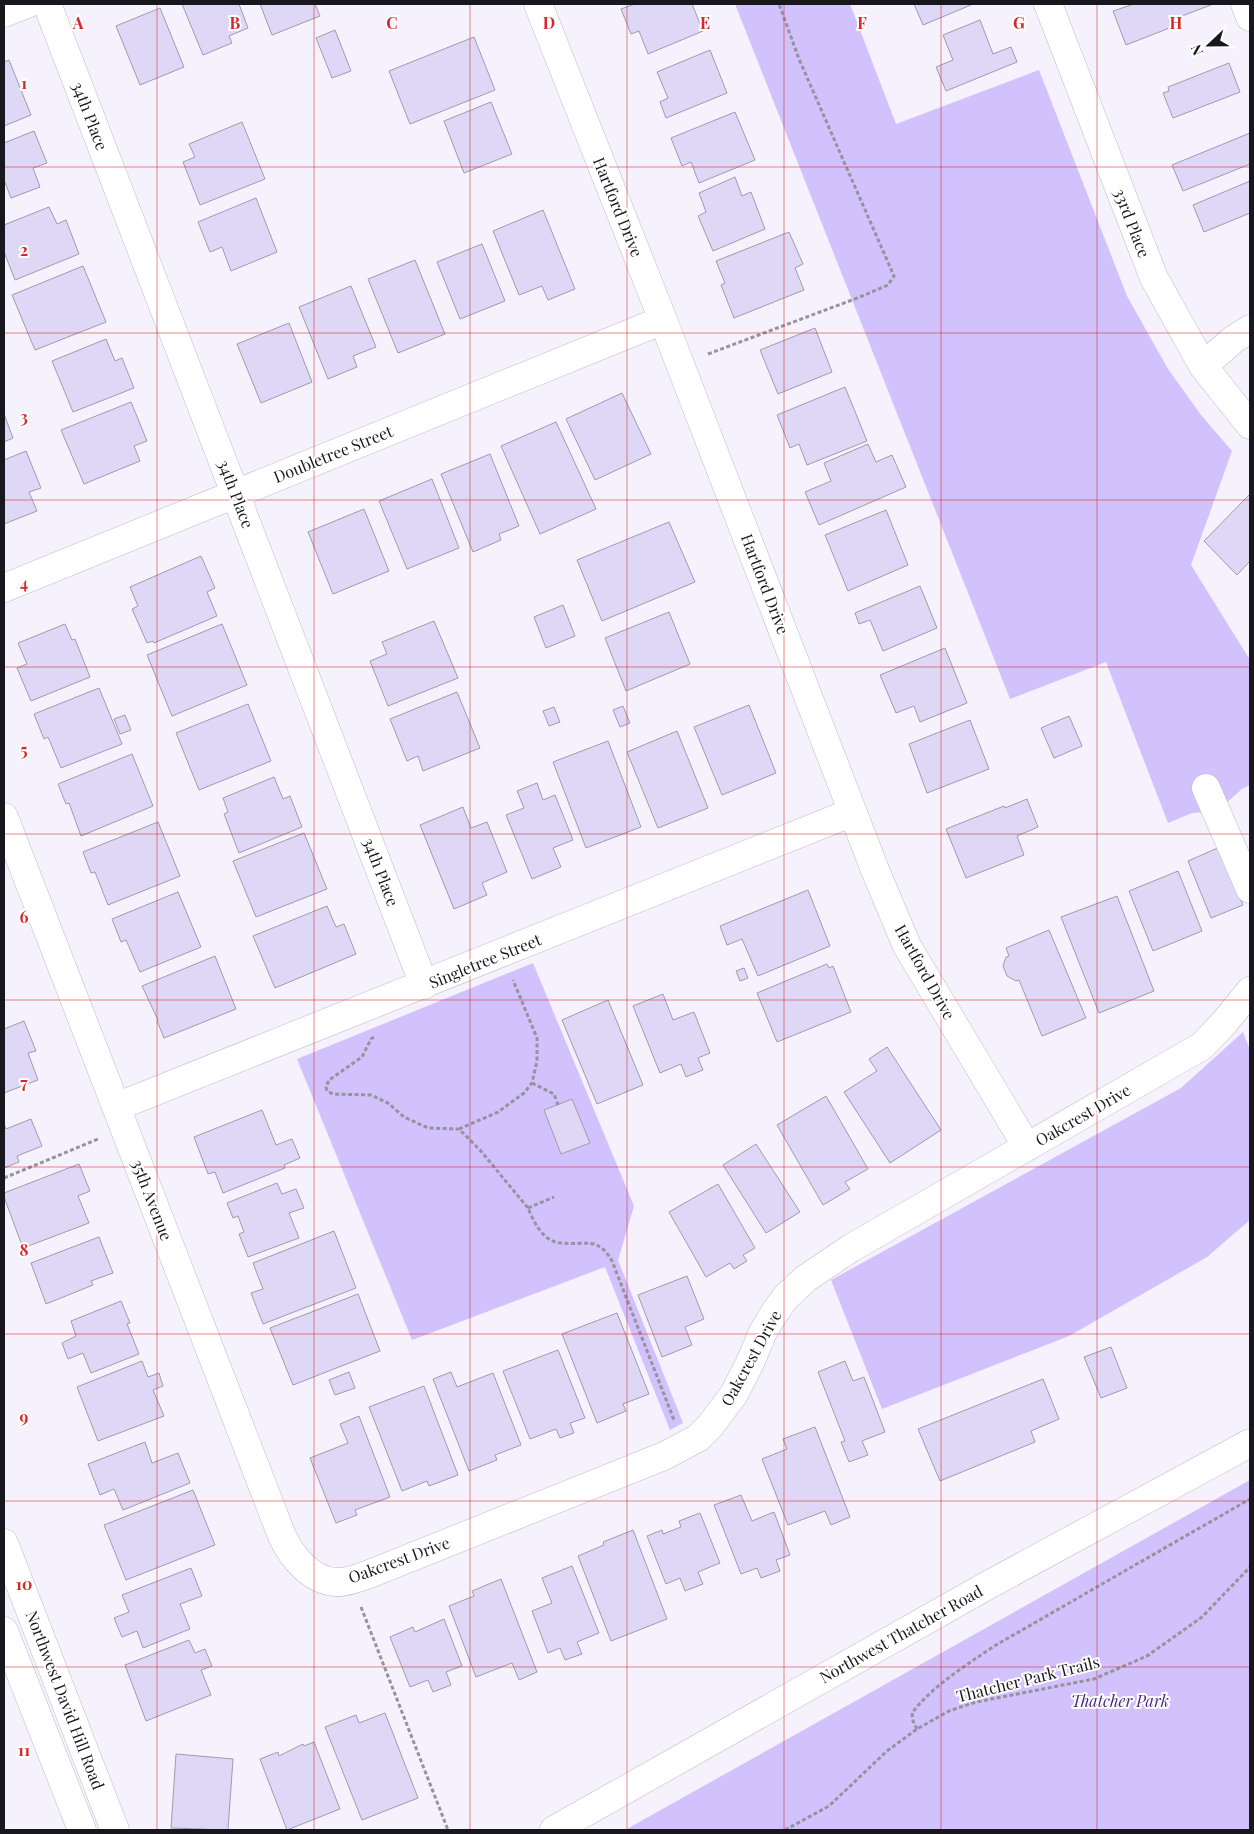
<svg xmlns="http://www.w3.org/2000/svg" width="1254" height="1834" font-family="'Playfair Display',serif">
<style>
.green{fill:#d1c1fc}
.building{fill:#dfd7f6;stroke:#9f9bad}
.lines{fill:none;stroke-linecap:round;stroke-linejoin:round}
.minor-casing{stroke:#bebacc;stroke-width:29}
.path{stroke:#95939c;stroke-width:3;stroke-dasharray:4 2.5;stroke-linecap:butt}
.minor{stroke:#fff;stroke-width:28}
.grid{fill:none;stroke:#d62828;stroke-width:1;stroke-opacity:0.55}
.labels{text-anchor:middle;stroke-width:4;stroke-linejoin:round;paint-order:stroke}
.street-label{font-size:16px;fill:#18171d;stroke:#fff}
.park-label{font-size:16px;font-style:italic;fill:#49287c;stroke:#fff}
.grid-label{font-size:16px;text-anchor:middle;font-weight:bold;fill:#d62828;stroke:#fff;stroke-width:4;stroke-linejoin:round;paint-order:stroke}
</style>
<rect width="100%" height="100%" fill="#f5f2fd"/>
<!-- green -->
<path class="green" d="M 735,4 L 850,4 L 896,124 L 1039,70 L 1127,296 L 1168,369 L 1201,415 L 1232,451 L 1191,565 L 1250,660 L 1250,785 L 1242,789 L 1217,811 L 1192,813 L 1168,823 L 1106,662 L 1010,699 Z
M 533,963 L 634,1206 L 618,1260 L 683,1423 L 670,1430 L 605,1267 L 412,1340 L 297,1059 Z
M 1243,1032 L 1250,1050 L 1250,1220 L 1207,1257 L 1069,1336 L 882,1409 L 831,1280 L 1181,1088 Z
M 1250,1480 L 1250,1830 L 625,1830 Z"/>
<!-- building -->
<path class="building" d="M 182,4 L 239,4 L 248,28 L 229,36 L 232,43 L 203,55 Z
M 260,4 L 315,4 L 320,16 L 272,35 Z
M 635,4 L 692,4 L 703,31 L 648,54 L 639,31 L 631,34 L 621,9 Z
M 914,4 L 971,4 L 971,5 L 923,25 Z
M 1134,4 L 1210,4 L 1211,5 L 1169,21 L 1172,27 L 1126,45 L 1113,11 Z
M 160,8 L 184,67 L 140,85 L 116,26 Z
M 980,20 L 993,54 L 1011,47 L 1017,62 L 946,91 L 936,67 L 953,60 L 943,35 Z
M 335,30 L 351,71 L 332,78 L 316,38 Z
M 474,37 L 495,90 L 410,124 L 389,71 Z
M 710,50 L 727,93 L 666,118 L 660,102 L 668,98 L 657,72 Z
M 9,60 L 31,115 L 4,126 L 4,62 Z
M 1229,63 L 1240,92 L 1173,118 L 1163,93 L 1169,91 L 1168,87 Z
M 491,102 L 512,154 L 464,173 L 444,121 Z
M 735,112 L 755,160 L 699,183 L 691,162 L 682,166 L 671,138 Z
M 242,122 L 265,179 L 200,205 L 183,162 L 195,157 L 189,144 Z
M 34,131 L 47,163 L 33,168 L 40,187 L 11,198 L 4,180 L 4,143 Z
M 1250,133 L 1250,164 L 1183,191 L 1172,165 Z
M 735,177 L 742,196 L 751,192 L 765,229 L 713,251 L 698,216 L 706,212 L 699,193 Z
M 1250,181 L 1250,213 L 1204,232 L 1193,205 Z
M 256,198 L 277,252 L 231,271 L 222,247 L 210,252 L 198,222 Z
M 49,207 L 57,224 L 66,220 L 79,254 L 15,280 L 4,252 L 4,225 Z
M 543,210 L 575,289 L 548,300 L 542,286 L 519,295 L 493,231 Z
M 789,232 L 803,264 L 795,268 L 804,290 L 734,318 L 721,285 L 725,283 L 716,261 Z
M 482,244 L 505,301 L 460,319 L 437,262 Z
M 415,260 L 445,334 L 398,353 L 368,279 Z
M 83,266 L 106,322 L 35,350 L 12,295 Z
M 351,286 L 376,347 L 353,356 L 357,367 L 328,379 L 299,307 Z
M 289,323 L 312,382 L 261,403 L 237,344 Z
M 815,328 L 832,372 L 778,394 L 760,350 Z
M 106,339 L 115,361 L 122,358 L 134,388 L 73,412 L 52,361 Z
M 845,387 L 867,441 L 807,465 L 799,444 L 790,448 L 777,415 Z
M 622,393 L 651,454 L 595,480 L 566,419 Z
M 131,402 L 147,441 L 134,446 L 140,461 L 84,484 L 61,430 Z
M 4,414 L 13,438 L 4,442 Z
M 556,422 L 596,509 L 540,534 L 501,446 Z
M 868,444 L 876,462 L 892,455 L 906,487 L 819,525 L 805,492 L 831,481 L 824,463 Z
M 26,451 L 41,488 L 29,492 L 37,511 L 4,524 L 4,460 Z
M 490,454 L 519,526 L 499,534 L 501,540 L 473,552 L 441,474 Z
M 432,479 L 459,548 L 407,569 L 379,501 Z
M 1250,494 L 1250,561 L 1237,575 L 1204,541 Z
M 364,509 L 389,571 L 333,594 L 308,532 Z
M 886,510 L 908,565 L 848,591 L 825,535 Z
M 669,522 L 695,582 L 602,621 L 577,560 Z
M 201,556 L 215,588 L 207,592 L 217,616 L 154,643 L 153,641 L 147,643 L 132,609 L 138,606 L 130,587 Z
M 920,586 L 937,628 L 883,651 L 870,620 L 859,624 L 855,613 Z
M 563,605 L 575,636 L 546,648 L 534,617 Z
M 669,612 L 690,664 L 626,691 L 605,638 Z
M 434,621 L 458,678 L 388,706 L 370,661 L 387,654 L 382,642 Z
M 65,624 L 72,640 L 75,639 L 90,677 L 31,701 L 17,668 L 27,664 L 18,643 Z
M 222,624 L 247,685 L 172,716 L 147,655 Z
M 945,648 L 967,703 L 920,722 L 914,706 L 896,713 L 880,675 Z
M 99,688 L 122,744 L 61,768 L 48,737 L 44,739 L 34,714 Z
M 457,692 L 480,748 L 423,771 L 418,756 L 407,761 L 390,719 Z
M 248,704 L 271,761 L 199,790 L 176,733 Z
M 749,705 L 776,773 L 722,795 L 694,727 Z
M 623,706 L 630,723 L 620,727 L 613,710 Z
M 554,707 L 560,722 L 549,726 L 543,711 Z
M 125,715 L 131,730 L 120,734 L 114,719 Z
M 1069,716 L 1082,746 L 1054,758 L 1041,728 Z
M 970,720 L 989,769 L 927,793 L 909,744 Z
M 677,731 L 708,808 L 658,828 L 627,752 Z
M 608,741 L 641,827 L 586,848 L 553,762 Z
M 132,754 L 153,806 L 81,836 L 69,803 L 66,804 L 58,784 Z
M 274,777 L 283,799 L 290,796 L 302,827 L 239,853 L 224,814 L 228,812 L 223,798 Z
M 537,783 L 543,800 L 555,795 L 573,840 L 553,848 L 561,867 L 532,879 L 506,815 L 524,808 L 517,791 Z
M 1027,799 L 1038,827 L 1017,836 L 1024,855 L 966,878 L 946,829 L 1004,806 L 1005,808 Z
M 463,807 L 471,828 L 487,822 L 507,872 L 482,883 L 487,895 L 454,909 L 420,825 Z
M 158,822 L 180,876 L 108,905 L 95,872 L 91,873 L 83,852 Z
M 304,833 L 327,889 L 256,917 L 233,861 Z
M 1220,847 L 1243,905 L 1211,918 L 1188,861 Z
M 1178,871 L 1202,931 L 1153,951 L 1129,891 Z
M 808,890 L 830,946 L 758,976 L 742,939 L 727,945 L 720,926 Z
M 178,892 L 201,947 L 140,972 L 126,940 L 121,942 L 112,919 Z
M 1117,896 L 1154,991 L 1099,1013 L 1061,917 Z
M 327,906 L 336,927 L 344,924 L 356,954 L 275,988 L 253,936 Z
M 1049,930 L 1086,1018 L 1042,1036 L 1019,980 L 1016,981 L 1007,976 L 1003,966 L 1006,957 L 1009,956 L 1006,948 Z
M 215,956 L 236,1009 L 164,1038 L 157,1021 L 158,1020 L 142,986 Z
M 827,964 L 829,968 L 833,966 L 851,1012 L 777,1042 L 757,993 Z
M 744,968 L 748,978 L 740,981 L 736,971 Z
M 663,994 L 673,1020 L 694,1012 L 710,1053 L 698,1058 L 703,1070 L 686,1077 L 681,1064 L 660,1073 L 633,1006 Z
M 608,1000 L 643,1085 L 597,1104 L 562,1020 Z
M 24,1021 L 36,1051 L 28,1053 L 38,1080 L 4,1093 L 4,1029 Z
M 887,1047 L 941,1130 L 890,1163 L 844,1092 L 877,1071 L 869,1059 Z
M 826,1096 L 868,1169 L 845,1182 L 850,1189 L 823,1205 L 777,1125 Z
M 572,1099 L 590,1143 L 561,1154 L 544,1110 Z
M 262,1110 L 276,1145 L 292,1139 L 300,1158 L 284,1165 L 285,1168 L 223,1193 L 215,1172 L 208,1174 L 194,1137 Z
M 31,1119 L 42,1146 L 17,1156 L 19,1162 L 4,1168 L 4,1124 L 6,1129 Z
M 756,1144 L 800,1212 L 766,1233 L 723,1165 Z
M 79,1164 L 90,1191 L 78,1196 L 89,1223 L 23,1248 L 4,1197 L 4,1193 Z
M 277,1183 L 282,1194 L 296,1189 L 304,1208 L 289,1213 L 299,1238 L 248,1257 L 239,1234 L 244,1232 L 238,1216 L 233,1218 L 227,1203 Z
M 718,1184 L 755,1248 L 743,1255 L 747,1261 L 734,1269 L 730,1263 L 706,1277 L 669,1212 Z
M 334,1231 L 356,1288 L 263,1324 L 251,1293 L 263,1289 L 253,1263 Z
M 99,1237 L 113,1273 L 91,1281 L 93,1285 L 46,1304 L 31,1263 Z
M 687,1276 L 704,1319 L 685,1327 L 692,1345 L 662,1357 L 638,1295 Z
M 358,1294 L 380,1351 L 293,1385 L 270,1328 Z
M 121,1301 L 130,1323 L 127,1324 L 139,1354 L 91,1373 L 83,1353 L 68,1359 L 62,1343 L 76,1336 L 71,1321 Z
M 617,1313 L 649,1394 L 623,1404 L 626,1411 L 597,1423 L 562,1334 Z
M 1111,1347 L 1127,1388 L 1101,1398 L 1084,1357 Z
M 558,1350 L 585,1418 L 570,1423 L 574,1433 L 560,1438 L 556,1429 L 530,1439 L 503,1371 Z
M 142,1361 L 148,1377 L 159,1373 L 163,1386 L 153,1390 L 164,1416 L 98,1441 L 77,1387 Z
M 845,1361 L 853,1381 L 864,1377 L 885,1432 L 862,1441 L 868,1455 L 849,1462 L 841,1442 L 845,1441 L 818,1372 Z
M 349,1372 L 355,1388 L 335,1395 L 329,1380 Z
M 451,1372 L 457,1387 L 493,1373 L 521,1445 L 495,1455 L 497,1460 L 469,1471 L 433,1379 Z
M 1043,1379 L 1059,1419 L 1031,1431 L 1035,1442 L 940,1481 L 918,1429 Z
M 424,1386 L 458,1475 L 429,1486 L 427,1481 L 402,1491 L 369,1407 Z
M 359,1416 L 390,1497 L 355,1510 L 357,1515 L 336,1523 L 310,1458 L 348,1443 L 340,1424 Z
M 815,1427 L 850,1517 L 831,1525 L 825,1511 L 788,1525 L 762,1459 L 787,1449 L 783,1439 Z
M 145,1442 L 152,1463 L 178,1453 L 190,1483 L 123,1510 L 114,1489 L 100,1495 L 88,1464 Z
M 193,1490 L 215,1545 L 126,1580 L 104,1525 Z
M 741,1495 L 752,1521 L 774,1512 L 790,1555 L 776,1560 L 780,1571 L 761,1578 L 757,1568 L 741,1574 L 714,1505 Z
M 700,1513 L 720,1563 L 698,1572 L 703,1584 L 685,1591 L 680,1578 L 666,1584 L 647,1536 L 662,1530 L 663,1534 L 681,1527 L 679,1521 Z
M 633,1530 L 667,1619 L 611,1641 L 578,1556 L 604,1545 L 603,1542 Z
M 572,1566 L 599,1633 L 577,1642 L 582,1654 L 565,1660 L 560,1648 L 548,1653 L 532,1611 L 552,1603 L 542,1578 Z
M 191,1568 L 202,1596 L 180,1604 L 190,1629 L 143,1648 L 137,1631 L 122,1637 L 114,1618 L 129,1612 L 122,1595 Z
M 501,1579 L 537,1672 L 519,1680 L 512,1663 L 476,1677 L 449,1606 L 474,1596 L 472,1591 Z
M 444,1619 L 462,1666 L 446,1672 L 451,1685 L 433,1692 L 428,1680 L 410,1687 L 390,1637 L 413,1627 L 415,1632 Z
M 189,1640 L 195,1653 L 205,1649 L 212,1666 L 201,1670 L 211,1695 L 146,1721 L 125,1665 Z
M 385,1713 L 418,1798 L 362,1820 L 325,1727 L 356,1715 L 359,1723 Z
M 314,1742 L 340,1809 L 287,1830 L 260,1759 L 278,1752 L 279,1756 L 303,1744 L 304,1746 Z
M 176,1754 L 233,1759 L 228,1830 L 171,1828 Z"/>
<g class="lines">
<!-- minor casing -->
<g class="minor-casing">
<path id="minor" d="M 47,4 L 424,985
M 538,4 L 663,320 L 875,870 L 907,946 L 1027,1147
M 1048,4 L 1154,278 L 1203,366 L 1250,425
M 1245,4 L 1250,17
M 4,13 L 27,4
M 1203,366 L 1234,339 L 1250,329
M 4,588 L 663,320
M 1206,788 L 1250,889
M 4,817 L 282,1536 C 292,1557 311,1581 336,1582 C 347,1583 357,1578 367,1575 L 664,1456 L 698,1438 L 710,1426 L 734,1394 L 749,1365 L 763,1332 L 773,1315 L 785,1298 L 805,1279 L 851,1248 L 1202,1046 L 1224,1023 L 1250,991
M 116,1107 L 853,812
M 4,1543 L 115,1830
M 4,1631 L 82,1830
M 554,1830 L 990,1584 L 1250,1443"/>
</g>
<!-- path -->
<path class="path" d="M 708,354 L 860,297 L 888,285 L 894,276 L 799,59 L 779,4
M 374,1037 L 371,1039 L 362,1057 L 329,1080 L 326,1087 L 327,1091 L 333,1094 L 371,1095 L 388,1103 L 404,1117 L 428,1128 L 459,1129 L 480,1150 L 528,1208 C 534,1222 543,1242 561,1243 C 585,1246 597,1235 612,1261 L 674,1420
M 532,1083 L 554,1094 L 558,1105
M 459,1129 L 498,1112 L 524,1093 L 532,1083 L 537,1061 L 537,1038 L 513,980
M 4,1178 L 98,1139
M 528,1208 L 554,1197
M 361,1607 L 448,1830
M 917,1729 L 913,1721 L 912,1713 C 931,1687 969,1663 996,1645 L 1250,1499
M 785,1830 L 829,1806 L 887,1751 L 917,1729 L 949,1711 L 976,1702 L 1094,1679 L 1147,1656 L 1202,1617 L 1250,1567"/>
<!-- minor -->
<use href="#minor" class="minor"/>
</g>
<!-- grid -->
<path class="grid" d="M 157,4 L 157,1830M 314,4 L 314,1830M 470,4 L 470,1830M 627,4 L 627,1830M 784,4 L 784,1830M 941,4 L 941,1830M 1097,4 L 1097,1830M 4,167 L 1250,167M 4,333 L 1250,333M 4,500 L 1250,500M 4,667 L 1250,667M 4,834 L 1250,834M 4,1000 L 1250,1000M 4,1167 L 1250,1167M 4,1334 L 1250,1334M 4,1501 L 1250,1501M 4,1667 L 1250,1667"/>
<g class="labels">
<!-- street labels -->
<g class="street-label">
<text transform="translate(90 116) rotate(69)" y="6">34th Place</text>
<text transform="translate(618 207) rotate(68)" y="6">Hartford Drive</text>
<text transform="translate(1132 223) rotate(69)" y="6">33rd Place</text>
<text transform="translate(333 454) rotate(-22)" y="6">Doubletree Street</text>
<text transform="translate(236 494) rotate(69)" y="6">34th Place</text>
<text transform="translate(765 584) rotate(69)" y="6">Hartford Drive</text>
<text transform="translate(381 872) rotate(69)" y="6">34th Place</text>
<text transform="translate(485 961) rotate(-22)" y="6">Singletree Street</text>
<text transform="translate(925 972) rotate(61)" y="6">Hartford Drive</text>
<text transform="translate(1083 1115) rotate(-30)" y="6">Oakcrest Drive</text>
<text transform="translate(152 1200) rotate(69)" y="6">35th Avenue</text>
<text transform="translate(751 1358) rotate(-61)" y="6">Oakcrest Drive</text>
<text transform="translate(399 1560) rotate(-20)" y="6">Oakcrest Drive</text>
<text transform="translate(901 1634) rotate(-29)" y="6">Northwest Thatcher Road</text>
<text transform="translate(1028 1679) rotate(-14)" y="6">Thatcher Park Trails</text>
<text transform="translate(65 1700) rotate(69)" y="6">Northwest David Hill Road</text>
</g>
<!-- park labels -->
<g class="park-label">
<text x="1120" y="1707">Thatcher Park</text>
</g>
</g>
<g class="grid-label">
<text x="78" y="29">A</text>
<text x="235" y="29">B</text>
<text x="392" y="29">C</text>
<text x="549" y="29">D</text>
<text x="705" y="29">E</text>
<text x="862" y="29">F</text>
<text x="1019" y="29">G</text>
<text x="1176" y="29">H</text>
<text x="24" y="89">1</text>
<text x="24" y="256">2</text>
<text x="24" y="423">3</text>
<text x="24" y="589">4</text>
<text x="24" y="756">5</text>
<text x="24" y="923">6</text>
<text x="24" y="1089">7</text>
<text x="24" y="1256">8</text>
<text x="24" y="1423">9</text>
<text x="24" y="1590">10</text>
<text x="24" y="1756">11</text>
</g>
<!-- border -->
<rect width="1254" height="1834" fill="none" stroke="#18171d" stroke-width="10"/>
<!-- north arrow -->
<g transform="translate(1209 45) rotate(248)" stroke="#ffffff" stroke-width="4" paint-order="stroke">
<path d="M0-4L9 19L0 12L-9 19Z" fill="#18171d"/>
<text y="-8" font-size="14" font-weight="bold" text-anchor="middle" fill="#18171d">N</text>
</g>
</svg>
